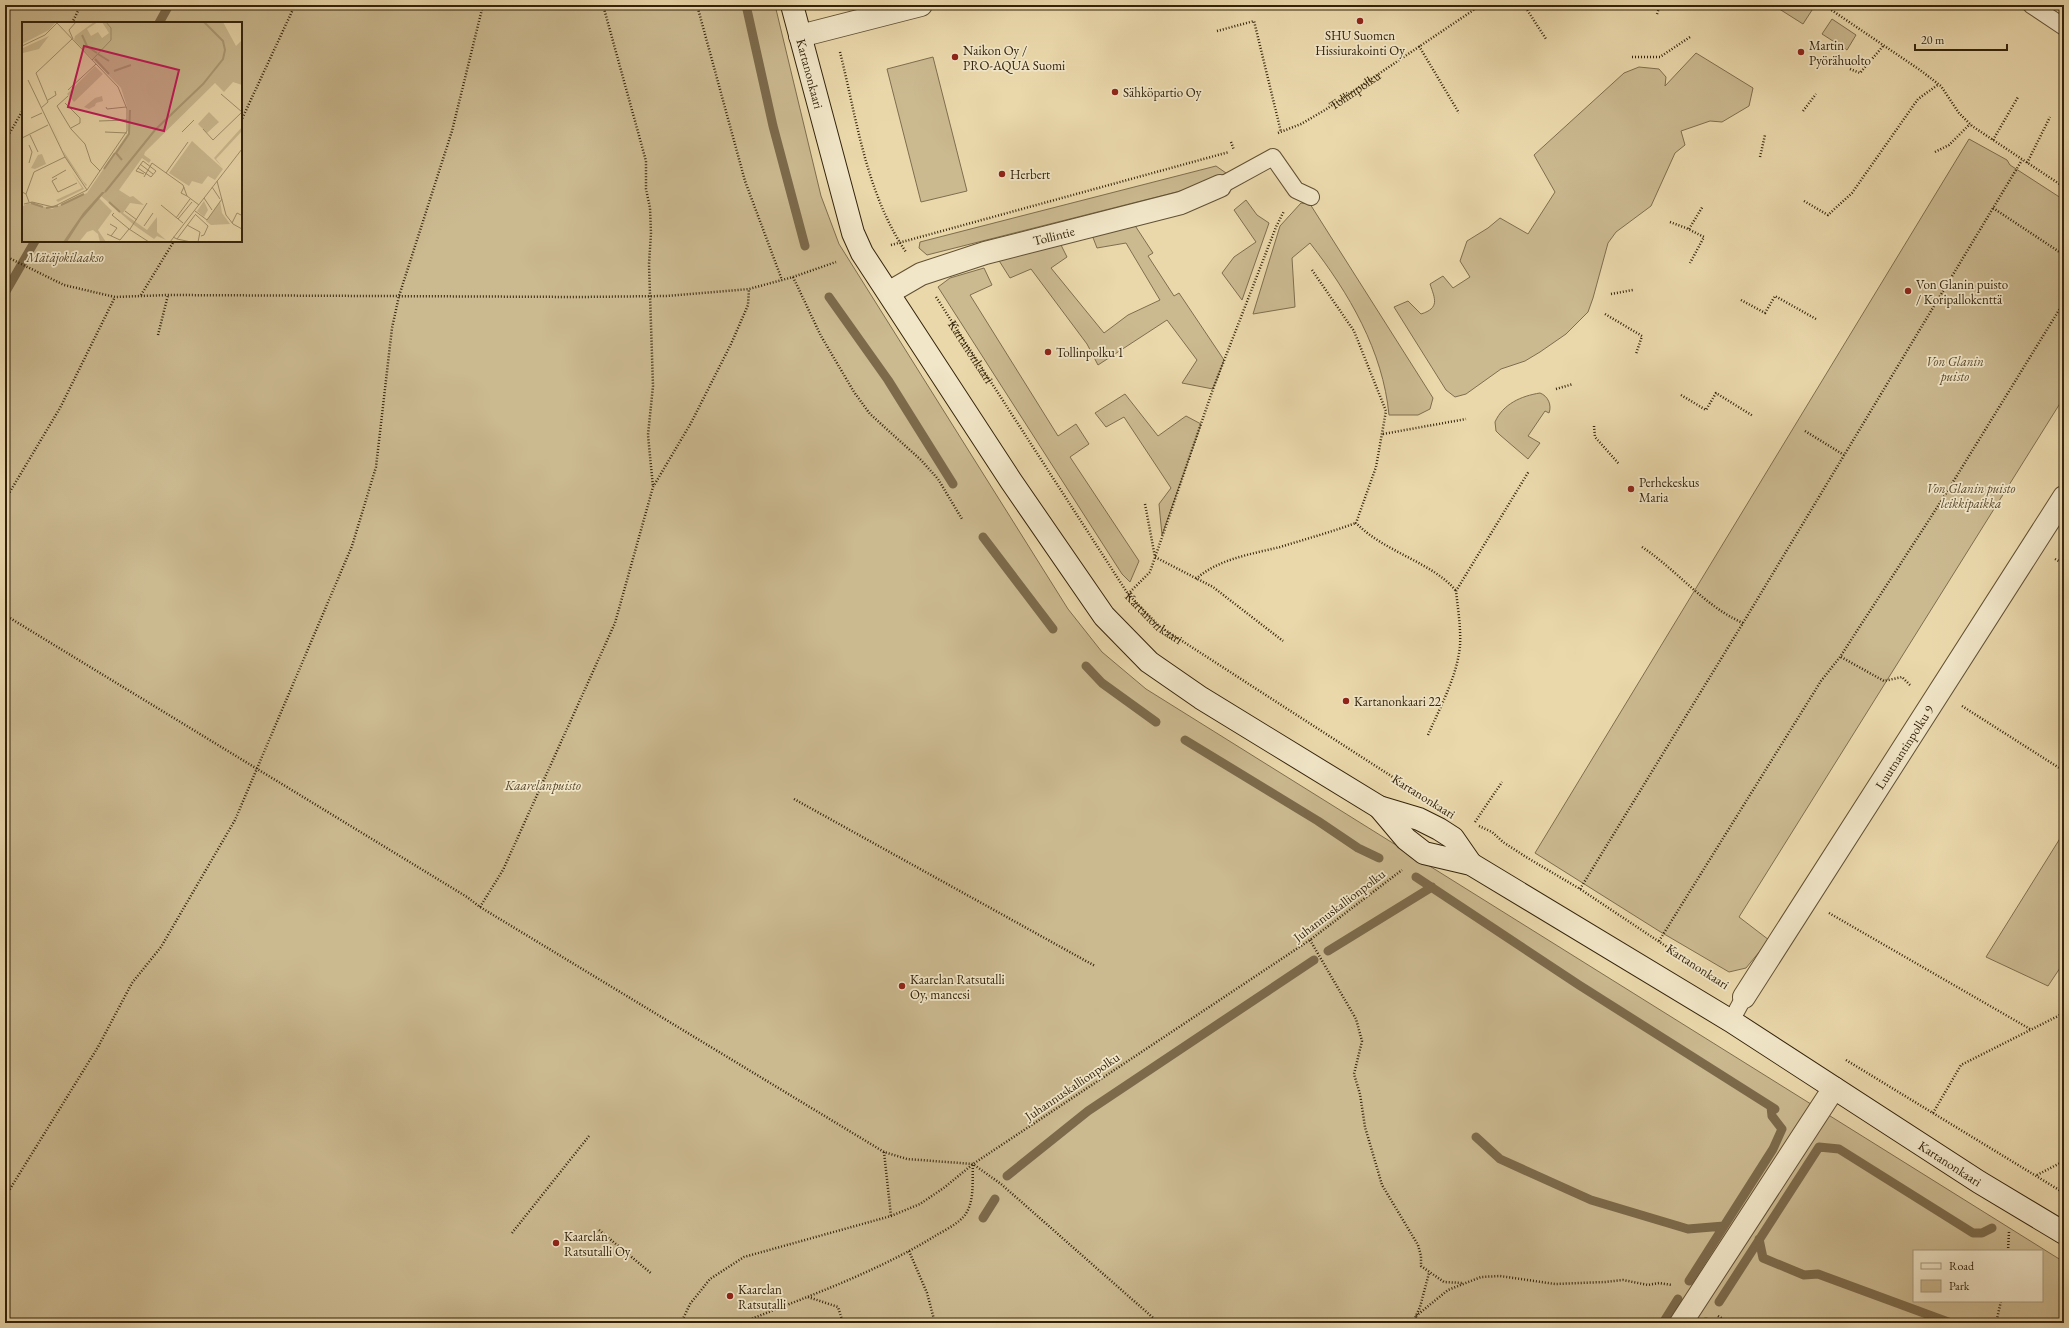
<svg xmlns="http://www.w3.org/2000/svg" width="2069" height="1328" font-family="'EB Garamond',serif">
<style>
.green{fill:#cbb990;stroke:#7f6e4e;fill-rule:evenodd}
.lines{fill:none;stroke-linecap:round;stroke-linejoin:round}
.stream{stroke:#7c6a4b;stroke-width:9}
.lane-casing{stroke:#615033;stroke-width:18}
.street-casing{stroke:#615033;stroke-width:24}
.secondary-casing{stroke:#33230b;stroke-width:24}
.path{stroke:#33230b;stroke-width:2.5;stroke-dasharray:1 2;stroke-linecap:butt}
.lane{stroke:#f1e6c8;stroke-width:16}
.street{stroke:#f1e6c8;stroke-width:22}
.secondary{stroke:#f1e6c8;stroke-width:22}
.poi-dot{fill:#8f2418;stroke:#f1e6c8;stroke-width:1.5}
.labels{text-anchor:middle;stroke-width:3.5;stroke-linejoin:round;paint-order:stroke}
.poi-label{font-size:13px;fill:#33230b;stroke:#f1e6c8;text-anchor:start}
.street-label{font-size:13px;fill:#33230b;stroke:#f1e6c8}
.park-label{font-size:13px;font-style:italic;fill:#59482c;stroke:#f1e6c8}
.inset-river{fill:none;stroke:#ac9a75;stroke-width:2}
.inset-road{fill:none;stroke:#a1906b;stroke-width:1}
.view{fill:#c2185b;fill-opacity:0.15;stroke:#c2185b;stroke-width:2}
.inset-edge{fill:none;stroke:#33230b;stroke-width:2}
</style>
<rect width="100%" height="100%" fill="#ead8ab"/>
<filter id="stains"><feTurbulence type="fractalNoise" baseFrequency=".005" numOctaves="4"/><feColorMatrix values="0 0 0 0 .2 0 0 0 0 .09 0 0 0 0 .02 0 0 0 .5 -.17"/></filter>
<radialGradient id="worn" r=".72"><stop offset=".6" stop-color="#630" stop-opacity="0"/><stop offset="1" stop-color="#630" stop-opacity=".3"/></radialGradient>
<!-- green -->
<path class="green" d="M 5,5 L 775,5 L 821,196 L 839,244 L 1068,609 L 1102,652 L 1146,689 L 2064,1262 L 2064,1323 L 5,1323 ZM 23,23 L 241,23 L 241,241 L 23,241 ZM 1914,1251 L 2042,1251 L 2042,1301 L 1914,1301 Z
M 1773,5 L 1810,5 L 1814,7 L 1803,24 Z
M 1832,19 L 1856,35 L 1847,50 L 1822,34 Z
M 1696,53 L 1753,88 L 1749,106 L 1722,122 L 1710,121 L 1681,131 L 1685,145 L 1675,153 L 1651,206 L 1616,232 L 1608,243 L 1593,298 L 1588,312 L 1566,334 L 1540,352 L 1525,361 L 1501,369 L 1466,394 L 1455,397 L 1446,390 L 1394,307 L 1408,301 L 1421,314 C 1440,308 1435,299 1430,284 L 1443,276 L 1453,288 L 1470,277 L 1460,261 L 1467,241 L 1488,228 L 1500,218 L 1528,234 L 1555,192 L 1534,155 L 1624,73 L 1639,67 L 1659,69 L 1666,77 L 1665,86 Z
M 933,57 L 967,191 L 921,202 L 887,69 Z
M 1969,139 L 2007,160 L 2010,165 L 2064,200 L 2064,397 L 1739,917 L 1769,940 L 1746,968 L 1729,972 L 1659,931 L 1535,853 Z
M 1216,166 L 1226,173 L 1216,182 L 927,255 L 919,248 L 920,242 Z
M 1246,200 L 1257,215 L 1269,223 L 1242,300 L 1222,273 L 1234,257 L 1256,242 L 1234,210 Z
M 1301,203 L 1310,204 L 1433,398 L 1430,409 L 1418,415 L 1389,415 C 1383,351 1349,293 1310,243 L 1292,258 L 1295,307 L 1253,314 L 1280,226 Z
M 1134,224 L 1153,253 L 1148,256 L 1174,296 L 1179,293 L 1224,360 L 1213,389 L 1182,383 L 1197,360 L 1167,320 L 1098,365 L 1087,344 L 1031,269 L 1010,278 L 998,259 L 1061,245 L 1067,257 L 1051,268 L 1104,333 L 1128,315 L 1160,300 L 1126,243 L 1097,248 L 1092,235 Z
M 984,268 L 992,285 L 970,295 L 1058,436 L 1076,424 L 1089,444 L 1070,457 L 1139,561 L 1130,582 L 1122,574 L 938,287 L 950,278 Z
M 1540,393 C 1548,396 1552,405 1549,413 L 1545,411 L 1528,436 L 1540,443 L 1528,459 L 1500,435 L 1496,431 L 1495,422 C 1503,404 1521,396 1540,393 Z
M 1125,394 L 1158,436 L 1186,416 L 1201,424 L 1162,535 L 1159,504 L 1171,488 L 1124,417 L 1106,427 L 1095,413 Z
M 2064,832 L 2064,962 L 2048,986 L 1986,957 Z"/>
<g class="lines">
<!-- stream -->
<path class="stream" d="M 746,5 L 773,126 L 805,246
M 159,23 L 169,5
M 5,293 L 35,241
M 829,297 L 888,380 L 953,484
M 983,537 L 1053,629
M 1086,666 L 1102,683 L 1156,722
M 1185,740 L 1318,821 L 1358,848 L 1379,858
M 1416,877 L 1579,985 L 1775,1109
M 1328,951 L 1432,887
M 1476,1137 L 1500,1159 L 1591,1200 L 1688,1229 L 1724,1226
M 1007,1176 L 1088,1111 L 1314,960
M 983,1218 L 995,1199
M 1759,1239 L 1763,1258 L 1804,1275 L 1818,1274 L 1951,1323
M 1689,1281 L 1773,1149 L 1782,1129 L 1772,1116 L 1771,1107
M 1719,1302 L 1819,1147 L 1839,1149 L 1973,1233 L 1982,1233 L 1992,1228
M 1663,1323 L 1678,1299
M 1705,1323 L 1706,1322"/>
<!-- lane casing -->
<g class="lane-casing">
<path id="lane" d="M 2031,5 L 2064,27
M 1220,186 L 1273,157 L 1296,190 L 1311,197
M 1731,1021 L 1744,997"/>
</g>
<!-- street casing -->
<g class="street-casing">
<g id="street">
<path d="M 800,36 L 921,5"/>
<path id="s3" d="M 890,292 L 921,274 L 985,253 L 1181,203 L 1220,186"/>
<path id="s4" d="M 1744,997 L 2064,497"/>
<path d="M 1681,1323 L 1834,1088"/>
</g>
</g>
<!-- secondary casing -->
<g class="secondary-casing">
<g id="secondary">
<path id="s5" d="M 792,5 L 853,233 L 862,253 L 1011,481 L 1104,616 L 1149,662 L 1201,698 L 1379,807 L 1419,819 L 1439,829 L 1453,838 L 1471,864"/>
<path id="s6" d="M 1379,807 L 1406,839 L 1424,853 L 1471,864 L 1731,1021 L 1979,1182 L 2064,1233"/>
</g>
</g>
<!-- path -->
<g class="path">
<path d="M 603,5 L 646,161 L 646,189 L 650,208 L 651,233 L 649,264 L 653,386 L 648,435 L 653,487"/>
<path d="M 697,5 L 745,181 L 782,280"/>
<path d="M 1524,5 L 1546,39"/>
<path d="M 1824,5 L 1920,70 L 1941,86 L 1959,113 L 1972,126 L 2064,187"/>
<path d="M 1657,14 L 1660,5"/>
<path d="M 72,23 L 81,5"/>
<path d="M 1217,31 L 1254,21 L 1281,132"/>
<path d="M 1419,46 L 1459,113"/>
<path d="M 840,52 C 857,120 866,193 906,252"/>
<path d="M 1632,57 L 1660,57 L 1690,37"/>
<path d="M 1850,69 L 1860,73 L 1884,45"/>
<path d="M 1803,111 L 1816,94"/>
<path d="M 241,121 L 295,5"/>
<path id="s1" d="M 1278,133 L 1301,124 L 1325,110 L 1481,5"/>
<path d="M 1993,140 L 2018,97"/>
<path d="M 5,141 L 23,110"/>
<path d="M 1231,142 L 1234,150"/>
<path d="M 1935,152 L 1949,145 L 1970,124"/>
<path d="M 1760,157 L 1765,135"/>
<path d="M 2027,163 L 2050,117"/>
<path d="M 2061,185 L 2064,179"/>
<path d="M 1804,201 L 1828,215 L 1852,193 L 1918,99 L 1939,84"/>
<path d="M 1993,208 L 2064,255"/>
<path d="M 1670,222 L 1686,228 L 1704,237 L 1690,263"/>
<path d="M 1689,229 L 1703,206"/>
<path d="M 891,245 L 1229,152"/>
<path d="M 5,256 L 64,285 L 115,297 L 168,295 L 580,297 L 666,296 L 749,289 L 793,277 L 836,262"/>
<path d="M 1312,270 L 1354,331 L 1386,411 L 1376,467 L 1356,523 C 1384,552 1434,563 1456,591"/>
<path d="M 793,277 L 821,336 L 854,392 L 870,414 L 921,460 L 938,479 L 962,519"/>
<path d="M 1611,294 L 1633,290"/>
<path d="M 141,295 L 174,241"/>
<path id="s2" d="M 936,297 L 1128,594 L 1159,626 L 1405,785"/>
<path d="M 1741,300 L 1765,313 L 1775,296 L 1816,319"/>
<path d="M 1605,314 L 1642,336 L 1636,354"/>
<path d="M 158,335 L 168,295"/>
<path d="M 1556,389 L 1573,384"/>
<path d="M 1681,395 L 1706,410 L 1716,393 L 1753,416"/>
<path d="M 1594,426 L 1595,437 L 1619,464"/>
<path d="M 1805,431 L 1844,455"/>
<path d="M 1383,434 L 1466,419"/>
<path d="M 5,500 L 60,408 L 115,297"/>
<path d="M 1145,504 L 1155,557 L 1213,587 L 1283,641"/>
<path d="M 1642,547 C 1677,570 1704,606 1743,623"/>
<path d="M 2055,559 L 2064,564"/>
<path d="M 1196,579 C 1218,559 1252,554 1280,547 C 1306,539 1331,532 1356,523"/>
<path d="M 1128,594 L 1150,572 L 1213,389 L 1276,227 L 1284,211"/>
<path d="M 5,615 L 467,897 L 480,907 L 884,1152 L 907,1159 L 973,1164 L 1001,1184 L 1159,1323"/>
<path d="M 1841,657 L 1884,681 L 1902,677 L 1911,686"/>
<path d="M 1962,706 L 2064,771"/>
<path d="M 1428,735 C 1440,707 1457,677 1460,646 C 1461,628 1458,609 1456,591 L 1529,471"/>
<path d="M 794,799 L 1095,966"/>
<path d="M 1475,822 L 1502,782"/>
<path d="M 1479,826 L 1492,832 L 1503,842 L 1526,857 L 1580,889 L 1691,963"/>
<path d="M 1580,889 L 1743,623 L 2022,160"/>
<path d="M 480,907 L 503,870 L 615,623 L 653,487 L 691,423 L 731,344 L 748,305 L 749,289"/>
<path d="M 1829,913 L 2030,1029"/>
<path d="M 1310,940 L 1356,1019 L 1362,1041 L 1354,1074 L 1360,1094 L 1365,1127 L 1382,1185 L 1418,1245 L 1421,1256 L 1421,1266 L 1444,1282 L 1463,1283"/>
<path d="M 1659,941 L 1821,681 L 1840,657 L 1940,503 L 2064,302"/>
<path d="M 1846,1060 L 2064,1193"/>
<path d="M 1933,1113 L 1961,1065 L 2064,1013"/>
<path d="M 884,1152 L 891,1216"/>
<path d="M 2037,1175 L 2064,1161"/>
<path d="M 5,1197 L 98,1047 L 132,983 L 161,947 L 235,820 L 352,546 L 376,467 L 392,328 L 399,296 L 452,131 L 483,5"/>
<path d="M 599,1230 L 652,1274"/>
<path d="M 512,1233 L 589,1136"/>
<path d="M 909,1251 L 927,1293 L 935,1323"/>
<path d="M 2008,1251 L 2009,1232"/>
<path d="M 808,1297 L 838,1307 L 843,1323"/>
<path d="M 1416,1316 L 1448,1290 L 1481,1277 L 1500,1276 L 1555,1284 L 1605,1282 L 1623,1280 L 1648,1285 L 1659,1283 L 1672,1285"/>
<path d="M 1718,1316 L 1729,1323"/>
<path d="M 681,1323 L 690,1304 L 710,1279 L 744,1257 L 891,1216 L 920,1204 L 945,1187 L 973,1164 L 1310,940 L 1402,870"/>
<path d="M 741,1323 C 806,1297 875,1273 935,1236 C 945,1230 958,1224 965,1215 C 975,1201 972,1180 973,1164"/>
<path d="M 1413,1323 L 1420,1307 L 1429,1273"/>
<path d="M 1996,1323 L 2001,1301"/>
</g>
<!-- lane -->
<use href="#lane" class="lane"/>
<!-- street -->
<use href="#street" class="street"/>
<!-- secondary -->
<use href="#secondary" class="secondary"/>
</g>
<!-- markers -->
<g class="poi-dot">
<circle cx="1360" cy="21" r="4"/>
<circle cx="1801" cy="52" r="4"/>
<circle cx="955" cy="57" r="4"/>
<circle cx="1115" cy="92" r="4"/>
<circle cx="1002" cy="174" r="4"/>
<circle cx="1908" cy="291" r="4"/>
<circle cx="1048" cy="352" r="4"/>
<circle cx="1631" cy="489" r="4"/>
<circle cx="1346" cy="701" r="4"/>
<circle cx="902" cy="986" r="4"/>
<circle cx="556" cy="1243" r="4"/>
<circle cx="730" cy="1296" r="4"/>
</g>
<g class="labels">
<!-- poi labels -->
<g class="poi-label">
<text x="1360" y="40" text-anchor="middle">SHU Suomen<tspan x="1360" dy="15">Hissiurakointi Oy</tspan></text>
<text x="1809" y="50">Martin<tspan x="1809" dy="15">Pyörähuolto</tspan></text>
<text x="963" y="55">Naikon Oy /<tspan x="963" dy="15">PRO-AQUA Suomi</tspan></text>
<text x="1123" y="97">Sähköpartio Oy</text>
<text x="1010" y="179">Herbert</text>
<text x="1916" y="289">Von Glanin puisto<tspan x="1916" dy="15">/ Koripallokenttä</tspan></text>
<text x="1056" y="357">Tollinpolku 1</text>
<text x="1639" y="487">Perhekeskus<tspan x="1639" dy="15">Maria</tspan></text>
<text x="1354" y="706">Kartanonkaari 22</text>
<text x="910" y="984">Kaarelan Ratsutalli<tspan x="910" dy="15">Oy, maneesi</tspan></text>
<text x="564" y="1241">Kaarelan<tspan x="564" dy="15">Ratsutalli Oy</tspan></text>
<text x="738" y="1294">Kaarelan<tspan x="738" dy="15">Ratsutalli</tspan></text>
</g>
<!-- street labels -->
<g class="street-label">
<text dy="5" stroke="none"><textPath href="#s5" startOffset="71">Kartanonkaari</textPath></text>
<text dy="5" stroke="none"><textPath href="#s1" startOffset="88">Tollinpolku</textPath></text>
<text dy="5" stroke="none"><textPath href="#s3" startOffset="174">Tollintie</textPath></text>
<text dy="5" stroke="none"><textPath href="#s2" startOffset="65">Kartanonkaari</textPath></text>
<text dy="5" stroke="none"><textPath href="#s2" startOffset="389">Kartanonkaari</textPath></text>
<text dy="5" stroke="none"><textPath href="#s4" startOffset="297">Luutnantinpolku 9</textPath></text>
<text transform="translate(1424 796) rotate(32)" y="5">Kartanonkaari</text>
<text transform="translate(1339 905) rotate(-37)" y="5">Juhannuskallionpolku</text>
<text transform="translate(1698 966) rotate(33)" y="5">Kartanonkaari</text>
<text transform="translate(1072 1086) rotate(-34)" y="5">Juhannuskallionpolku</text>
<text dy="5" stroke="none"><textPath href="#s6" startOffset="678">Kartanonkaari</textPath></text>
</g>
<!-- park labels -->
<g class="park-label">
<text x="65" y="262">Mätäjokilaakso</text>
<text x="1955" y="366">Von Glanin<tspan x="1955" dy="15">puisto</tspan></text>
<text x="1971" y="493">Von Glanin puisto<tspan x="1971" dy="15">leikkipaikka</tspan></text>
<text x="543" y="790">Kaarelanpuisto</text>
</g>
</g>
<!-- overview -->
<g transform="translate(22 22)">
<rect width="220" height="220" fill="#ead8ab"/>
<path d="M 0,0 L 34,0 L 27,8 L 0,22 ZM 72,0 L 76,0 L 65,7 L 69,14 L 76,10 L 80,16 L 87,11 L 80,0 L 201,0 L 214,24 L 220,18 L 220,63 L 211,60 L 202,70 L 193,61 L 123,130 L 122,133 L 129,138 L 127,141 L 120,136 L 97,168 L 108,175 L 111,174 L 122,183 L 108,181 L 101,191 L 125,208 L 135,195 L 135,210 L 144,218 L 135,214 L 132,217 L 112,203 L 78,173 L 76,175 L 90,189 L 76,208 L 84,220 L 78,220 L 76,212 L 71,208 L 65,210 L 57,220 L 0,220 L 0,185 L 6,181 L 30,187 L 65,171 L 106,111 L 106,88 L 99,66 L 52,18 L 53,14 ZM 27,14 L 17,27 L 1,31 L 1,26 ZM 73,44 L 81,52 L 52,80 L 45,72 ZM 80,74 L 81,79 L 74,81 L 73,84 L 67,87 L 62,85 L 73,76 ZM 22,85 L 40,127 L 61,159 L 65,163 L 64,164 L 45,138 ZM 187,90 L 197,100 L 185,111 L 176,102 ZM 220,105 L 220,109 L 194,137 L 201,146 L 192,136 ZM 170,119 L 201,147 L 193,158 L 186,154 L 180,162 L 170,159 L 167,164 L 147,151 ZM 20,132 L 24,142 L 13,147 L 9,146 L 16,133 ZM 50,150 L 62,167 L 36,180 L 34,178 L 60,166 ZM 182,179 L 186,188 L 182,195 L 175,189 ZM 198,179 L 200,191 L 208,202 L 189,203 L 184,199 Z" fill="#cbb990"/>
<path d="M 83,170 L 59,198 L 45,220 L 41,220 L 61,191 L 80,170 Z" fill="#ac9a75"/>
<path class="inset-river" d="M 60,13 L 65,24 L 75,31M 76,32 L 87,39M 73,37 L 87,52M 92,49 L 109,43M 100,138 L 94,131 L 107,112 L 108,88M 82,147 L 93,131M 83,170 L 133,108 L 181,62 L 201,37 L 203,28 L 201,19 L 182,0M 87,180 L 98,190M 9,181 L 21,185M 39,183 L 62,172M 24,186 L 36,184"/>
<path class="inset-road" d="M 51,17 L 47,8 L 54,0M 0,24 L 23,13 L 36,0M 70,38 L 89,18 L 89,6 L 84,0M 6,58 L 43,135 L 65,168M 46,68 L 74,42M 199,72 L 220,90M 46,74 L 35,84 L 49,107 L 63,122 L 69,140 L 78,149M 26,78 L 34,73 L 33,69M 43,81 L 58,96 L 58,101 L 49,106M 84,85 L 85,87 L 104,85M 19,86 L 26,80 L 14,51 L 50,17M 9,96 L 20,91M 77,99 L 105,98M 181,107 L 191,118 L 220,90M 83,110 L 105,111M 160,110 L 172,98M 8,113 L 16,130M 0,116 L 26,103M 7,141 L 10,130 L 7,123M 118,142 L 131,152M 116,146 L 121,139 L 134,149 L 129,155 L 116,146 L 114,149 L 122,152M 144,151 L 166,120M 122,155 L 130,141 L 161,163 L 165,174 L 177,183M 30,156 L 44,148M 35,156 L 30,159 L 36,170 L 55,161M 195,159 L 204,193 L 211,202 L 220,207M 162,165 L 159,171 L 165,174M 190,165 L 198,177M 0,170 L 4,172 L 7,180M 4,172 L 12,150 L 43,135M 182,176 L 190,188M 2,182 L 10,180 L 31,185 L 65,168 L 105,109 L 105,87 L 96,65 L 35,1M 139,183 L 161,201M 103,189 L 115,198M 173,189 L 185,198 L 200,177M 92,191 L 90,193 L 107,207M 173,192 L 186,204 L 182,213 L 179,214M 154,196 L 168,177M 156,197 L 170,180M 210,201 L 215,191 L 219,193M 88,202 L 95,206 L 89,214M 165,203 L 178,210 L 176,220M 122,204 L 131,191M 108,207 L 125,181M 85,212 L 98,218 L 107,207 L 127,220M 151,215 L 155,217 L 173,193M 155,217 L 169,220M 148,220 L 220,127"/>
<path class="view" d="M 62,24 L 157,48 L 142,109 L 46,85 Z"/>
<rect width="220" height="220" class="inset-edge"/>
</g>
<!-- margin -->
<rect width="2069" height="1328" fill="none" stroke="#ead8ab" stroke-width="20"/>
<rect x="6" y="6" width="2057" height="1316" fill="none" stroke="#33230b" stroke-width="2"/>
<rect x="10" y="10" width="2049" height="1308" fill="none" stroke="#33230b"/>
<!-- legend -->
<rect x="1913" y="1250" width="130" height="52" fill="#f1e6c8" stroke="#a5987c"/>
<rect x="1921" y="1263" width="20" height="6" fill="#f1e6c8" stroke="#a5987c"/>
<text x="1949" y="1270" font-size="12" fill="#33230b">Road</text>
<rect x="1921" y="1280" width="20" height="12" fill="#cbb990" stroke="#a5987c"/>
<text x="1949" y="1290" font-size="12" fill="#33230b">Park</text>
<!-- scale -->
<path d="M1915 44v6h92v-6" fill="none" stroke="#33230b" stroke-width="2"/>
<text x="1921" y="44" font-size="12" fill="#33230b" stroke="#f1e6c8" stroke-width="3" paint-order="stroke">20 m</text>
<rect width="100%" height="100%" filter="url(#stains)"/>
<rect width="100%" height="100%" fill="url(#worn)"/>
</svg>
